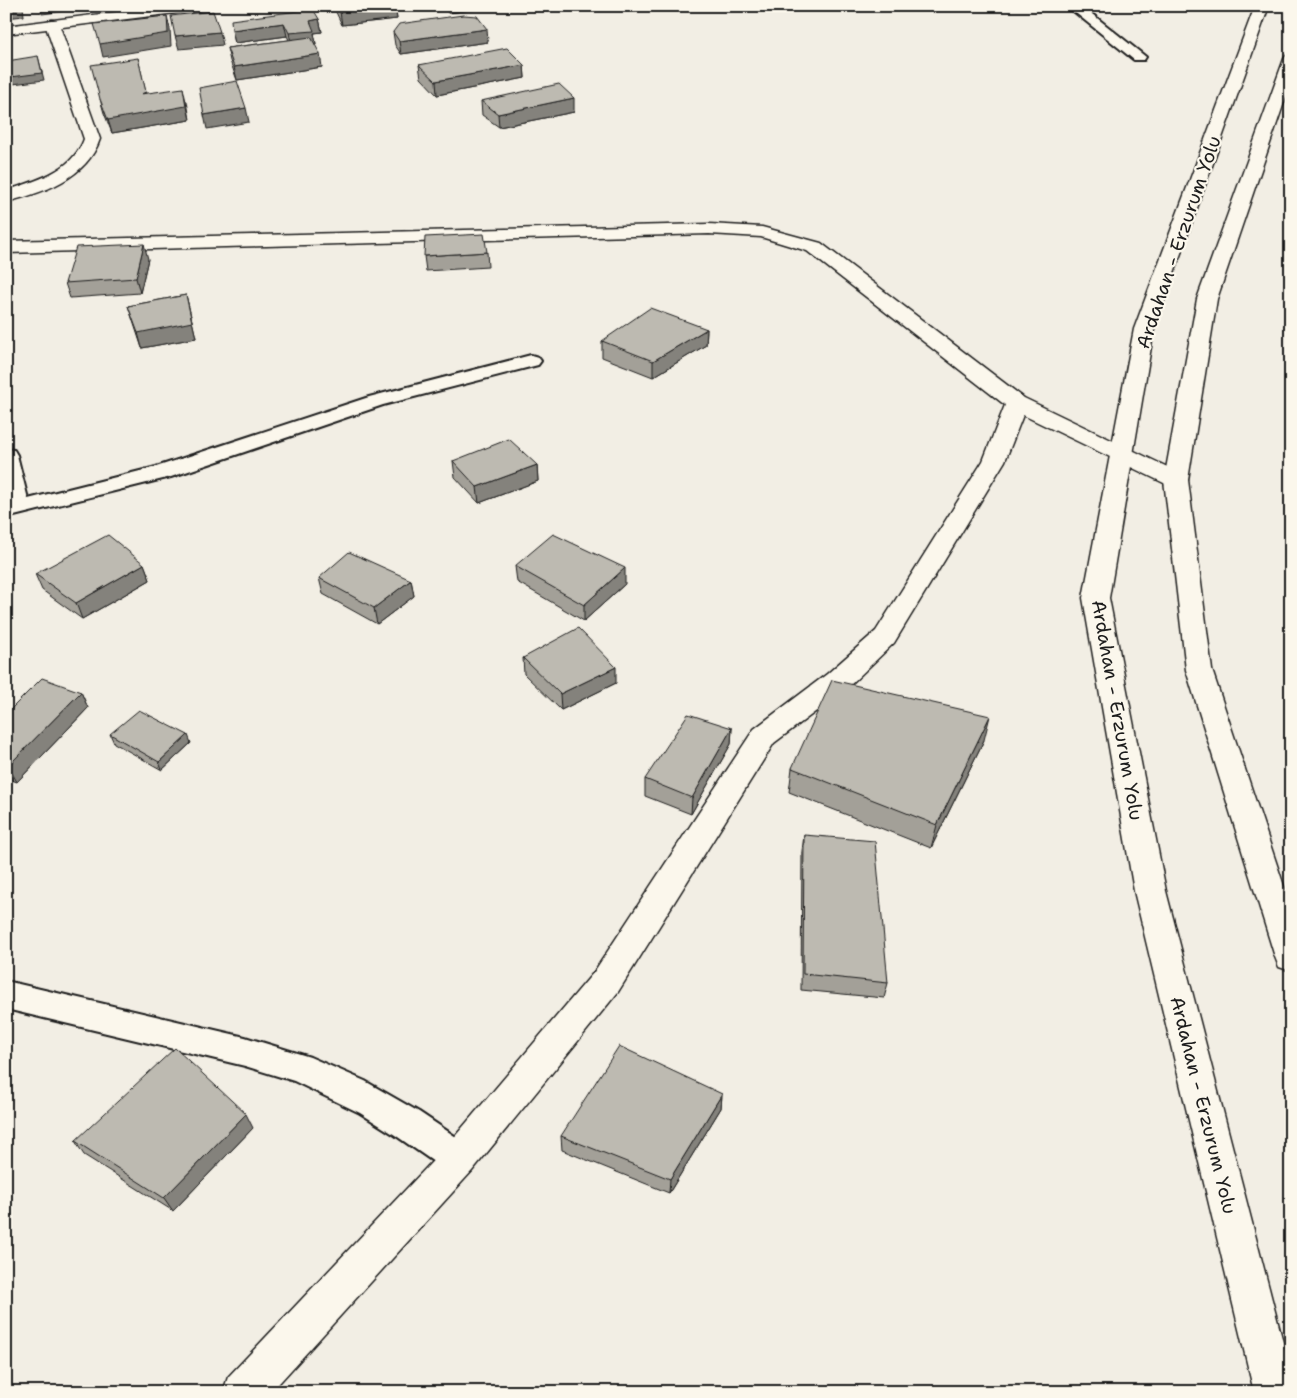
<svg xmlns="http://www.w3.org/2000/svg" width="1297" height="1398" font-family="'Shantell Sans',sans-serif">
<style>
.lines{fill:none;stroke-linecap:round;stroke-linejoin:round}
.lane-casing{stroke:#1c1c1c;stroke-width:4}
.street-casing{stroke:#1c1c1c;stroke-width:3}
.secondary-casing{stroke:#1c1c1c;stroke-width:3}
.highway-casing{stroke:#1c1c1c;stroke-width:3}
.lane{fill:#fbf7ec;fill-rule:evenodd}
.street{fill:#fbf7ec;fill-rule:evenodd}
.secondary{fill:#fbf7ec;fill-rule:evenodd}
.highway{fill:#fbf7ec;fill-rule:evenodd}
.wall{fill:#a3a098;stroke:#1c1c1c}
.shaded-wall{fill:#84827c;stroke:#1c1c1c}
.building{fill:#bdbab1;stroke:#1c1c1c}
.labels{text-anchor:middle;stroke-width:4.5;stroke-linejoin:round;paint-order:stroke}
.street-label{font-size:19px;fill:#1c1c1c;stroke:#fbf7ec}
</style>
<rect width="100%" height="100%" fill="#f2eee4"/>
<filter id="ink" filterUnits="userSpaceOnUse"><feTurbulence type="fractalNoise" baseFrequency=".02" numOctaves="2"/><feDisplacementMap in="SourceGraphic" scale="10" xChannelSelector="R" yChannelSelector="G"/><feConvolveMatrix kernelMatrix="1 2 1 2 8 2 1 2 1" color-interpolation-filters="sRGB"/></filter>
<g filter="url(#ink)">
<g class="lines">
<!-- lane casing -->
<g class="lane-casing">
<path id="lane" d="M 1067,6 L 1082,6 L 1146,57 L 1144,60 L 1134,60 Z
M 531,355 L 538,357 L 541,361 L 538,365 L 383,405 L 171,477 L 6,518 L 6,449 L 14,450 L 17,455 L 28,499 L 156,467 L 369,397 Z
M 6,981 L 245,1037 L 310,1057 L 365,1081 L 419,1112 L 471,1147 L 476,1159 L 471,1171 L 459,1176 L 447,1171 L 395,1135 L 360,1113 L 294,1081 L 245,1066 L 6,1009 Z"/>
</g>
<!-- street casing -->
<g class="street-casing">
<path id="street" d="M 52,20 L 57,21 L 59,24 L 100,139 C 87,178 43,193 6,202 L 6,191 C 36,180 72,172 84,139 L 45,24 L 47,21 Z
M 709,224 L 762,227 L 821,243 L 1024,398 L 1184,475 L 1188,480 L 1184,485 L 1176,487 L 1168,485 L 1023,415 L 1005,461 L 894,643 L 847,688 L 774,743 L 618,992 L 472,1171 L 271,1392 L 223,1392 L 228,1377 L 446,1147 L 594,972 L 754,729 L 827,674 L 876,631 L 983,461 L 1005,405 L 807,251 L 761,237 L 709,234 L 6,253 L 6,241 Z"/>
</g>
<!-- secondary casing -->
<g class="secondary-casing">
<path id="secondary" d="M 164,6 L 207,6 L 200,10 L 6,34 L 6,26 Z"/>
</g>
<!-- highway casing -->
<g class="highway-casing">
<path id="highway" d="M 1255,6 L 1269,6 L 1154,329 L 1109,598 L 1166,891 L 1291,1373 L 1291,1392 L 1254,1392 L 1134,891 L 1083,598 L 1134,329 Z
M 1291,55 L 1291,82 L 1217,299 L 1188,480 L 1212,670 L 1291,907 L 1291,971 L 1279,967 L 1275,957 L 1186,670 L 1164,480 L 1197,299 L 1284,59 L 1286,56 Z"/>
</g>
<!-- lane -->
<use href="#lane" class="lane"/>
<!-- street -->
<use href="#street" class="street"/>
<!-- secondary -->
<use href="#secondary" class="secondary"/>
<!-- highway -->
<use href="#highway" class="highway"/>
</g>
<!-- wall -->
<path class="wall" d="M 334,6 L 395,6 L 397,19 L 342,25 L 335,10 Z
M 443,6 L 478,6 L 479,9 L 448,13 Z
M 319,19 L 322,32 L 314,33 L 316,44 L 314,44 L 322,67 L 237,80 L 230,61 L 227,48 L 289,40 L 287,36 L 235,43 L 232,30 Z
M 393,32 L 488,42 L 401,54 L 395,45 Z
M 138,58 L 146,93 L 187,101 L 190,120 L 112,133 L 104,113 L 100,99 Z
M 419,65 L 524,65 L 525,78 L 437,95 L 421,78 Z
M 481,101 L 574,112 L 499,127 L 482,115 Z
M 487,252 L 488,267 L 426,271 L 424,256 Z
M 148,259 L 140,293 L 70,298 L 65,283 Z
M 186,295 L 196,338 L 142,348 L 128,306 Z
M 707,329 L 706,345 L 653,377 L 602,357 L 602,341 Z
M 453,461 L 537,465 L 538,481 L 479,503 L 455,477 Z
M 144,564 L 150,580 L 82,619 L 42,590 L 35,574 Z
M 515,566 L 625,584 L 584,621 L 517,582 Z
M 319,578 L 411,580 L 414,596 L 377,624 L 323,594 Z
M 523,658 L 616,683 L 561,710 L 524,674 Z
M 81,692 L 88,708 L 17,782 L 6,778 L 6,714 Z
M 732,728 L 731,744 L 691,814 L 645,796 L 645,779 Z
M 110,734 L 191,743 L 162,770 L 114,743 Z
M 984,740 L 931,848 L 789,792 L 792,768 Z
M 804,835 L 888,983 L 884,998 L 801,990 L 802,851 Z
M 722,1094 L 721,1108 L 669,1193 L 562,1150 L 561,1136 Z
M 253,1128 L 173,1211 L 84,1155 L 75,1141 Z"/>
<!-- shaded-wall -->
<path class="shaded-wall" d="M 6,6 L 23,6 L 24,16 L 6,18 Z
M 40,6 L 103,6 L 42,14 Z
M 395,6 L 397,19 L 342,25 L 340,12 Z
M 451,6 L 478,6 L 479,9 L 448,13 L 448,7 Z
M 167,16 L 170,29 L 171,46 L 103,57 L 100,44 Z
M 319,19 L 322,32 L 314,33 L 316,44 L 292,46 L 289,33 L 310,21 Z
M 284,23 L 287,36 L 235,43 L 232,30 Z
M 487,29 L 488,42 L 401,54 L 399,41 Z
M 220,32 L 223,45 L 179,49 L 175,36 Z
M 320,54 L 322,67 L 237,80 L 234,67 Z
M 38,56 L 44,80 L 13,84 L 11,77 Z
M 524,65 L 525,78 L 437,95 L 436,81 Z
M 183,88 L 190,120 L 112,133 L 108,120 Z
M 574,98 L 574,112 L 499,127 L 498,114 Z
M 246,108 L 249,122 L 207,129 L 204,115 Z
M 144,244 L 148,259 L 140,293 L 136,278 Z
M 186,295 L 196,338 L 142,348 L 138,333 Z
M 707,329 L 706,345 L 653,377 L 653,361 Z
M 537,465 L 538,481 L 479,503 L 477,487 Z
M 144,564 L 150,580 L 82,619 L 76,603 Z
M 625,568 L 625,584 L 584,621 L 584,605 Z
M 411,580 L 414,596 L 377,624 L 374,608 Z
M 616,667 L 616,683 L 561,710 L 560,694 Z
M 81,692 L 88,708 L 17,782 L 8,766 Z
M 990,716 L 984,740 L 931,848 L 937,825 Z
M 732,728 L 731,744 L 691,814 L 692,798 Z
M 188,735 L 191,743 L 162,770 L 159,762 Z
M 722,1094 L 721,1108 L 669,1193 L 670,1179 Z
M 246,1114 L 253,1128 L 173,1211 L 164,1198 Z"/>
<!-- building -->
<path class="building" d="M 337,6 L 394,6 L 340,12 Z
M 313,9 L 319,19 L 310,21 L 314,31 L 289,33 L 284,23 L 232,30 L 231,20 Z
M 213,11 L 220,32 L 175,36 L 171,16 Z
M 463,15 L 477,16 L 487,29 L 399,41 L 393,32 L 399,24 Z
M 167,16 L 168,33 L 100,44 L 94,24 Z
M 311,37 L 320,54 L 234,67 L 227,48 Z
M 507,48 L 524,65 L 436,81 L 419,65 Z
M 38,56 L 42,73 L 11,77 L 7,61 Z
M 138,58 L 146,92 L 141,94 L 183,88 L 186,106 L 108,120 L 100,99 L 91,65 Z
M 237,81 L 246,108 L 204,115 L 199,88 Z
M 559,84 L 574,98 L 498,114 L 481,101 Z
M 484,234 L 487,252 L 424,256 L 425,237 Z
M 144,244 L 136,278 L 65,283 L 76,247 Z
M 186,295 L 192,322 L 138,333 L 128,306 Z
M 650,308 L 707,329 L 653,361 L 602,341 Z
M 509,439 L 537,465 L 477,487 L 453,461 Z
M 553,534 L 625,568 L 584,605 L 515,566 Z
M 108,535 L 144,564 L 76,603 L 35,574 Z
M 349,552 L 411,580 L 374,608 L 319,578 Z
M 578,628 L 616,667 L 560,694 L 523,658 Z
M 42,678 L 81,692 L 8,766 L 6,765 L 6,714 Z
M 832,680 L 990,716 L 937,825 L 792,768 Z
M 139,710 L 188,735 L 159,762 L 110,734 Z
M 688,714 L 732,728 L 692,798 L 645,779 Z
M 804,835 L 875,841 L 888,983 L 803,974 Z
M 619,1046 L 722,1094 L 670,1179 L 561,1136 Z
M 175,1048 L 246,1114 L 164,1198 L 75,1141 Z"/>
</g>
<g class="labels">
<!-- street labels -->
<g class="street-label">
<text transform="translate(1178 242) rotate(-71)" y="7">Ardahan - Erzurum Yolu</text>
<text transform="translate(1118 710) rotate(80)" y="7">Ardahan - Erzurum Yolu</text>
<text transform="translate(1204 1105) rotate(76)" y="7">Ardahan - Erzurum Yolu</text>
</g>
</g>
<!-- margin -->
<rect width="1297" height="1398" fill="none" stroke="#fbf7ec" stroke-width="25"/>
<rect x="12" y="12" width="1272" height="1373" fill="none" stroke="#1c1c1c" stroke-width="2" filter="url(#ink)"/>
</svg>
